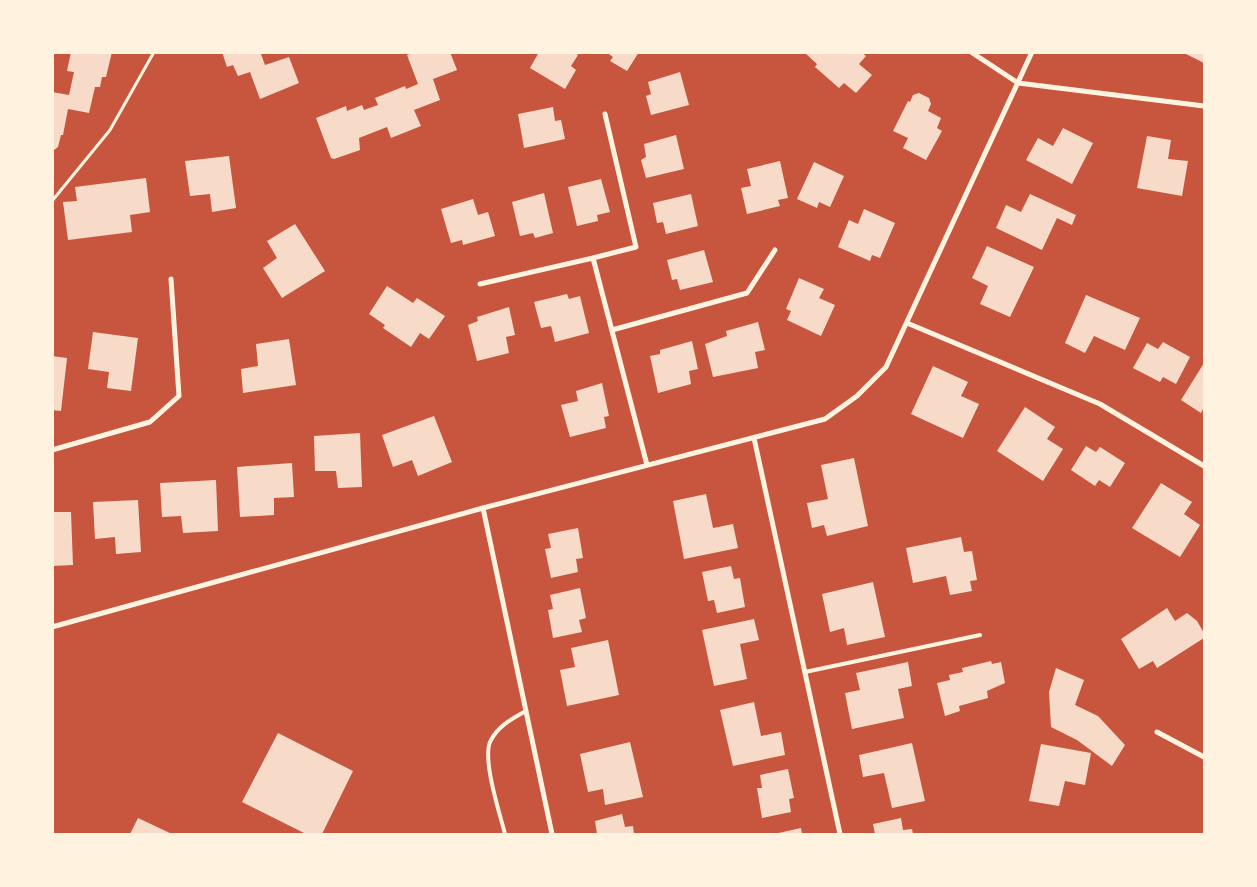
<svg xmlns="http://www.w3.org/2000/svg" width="1257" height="887" font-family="'Noto Serif',serif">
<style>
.building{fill:#f7dbc8}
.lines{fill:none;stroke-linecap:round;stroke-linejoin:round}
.path{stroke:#fff3e0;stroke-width:3}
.service{stroke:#fff3e0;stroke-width:4}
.minor{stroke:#fff3e0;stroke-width:5}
</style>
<rect width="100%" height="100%" fill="#c8553d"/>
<!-- building -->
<path class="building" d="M 71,52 L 112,52 L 106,77 L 102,77 L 100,87 L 95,87 L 89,113 L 68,109 L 63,135 L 61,135 L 58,147 L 54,150 L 52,92 L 69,95 L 74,72 L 67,71 Z
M 222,52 L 264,52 L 261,54 L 265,65 L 289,57 L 299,83 L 260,99 L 250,72 L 238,76 L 233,65 L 227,67 Z
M 415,52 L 450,52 L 457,70 L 433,79 L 440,100 L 414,110 L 421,126 L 391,138 L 387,127 L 359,138 L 360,150 L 334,159 L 331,158 L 316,118 L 346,106 L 347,111 L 362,105 L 364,110 L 378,105 L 375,98 L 405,86 L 406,89 L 418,84 L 407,55 Z
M 539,52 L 574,52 L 578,55 L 571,66 L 576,70 L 565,89 L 530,68 Z
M 606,52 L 639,52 L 627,71 L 610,61 L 613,57 Z
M 804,52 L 861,52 L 866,56 L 859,64 L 872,75 L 856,93 L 844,83 L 839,88 L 815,67 L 817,64 Z
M 1182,52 L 1204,52 L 1204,63 Z
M 680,72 L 689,105 L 651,115 L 646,96 L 651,94 L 648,82 Z
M 919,93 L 929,98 L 931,104 L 928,111 L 941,118 L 937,128 L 942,131 L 926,160 L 903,148 L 908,138 L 893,131 L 908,101 L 910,102 L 913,95 Z
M 553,107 L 555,121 L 561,120 L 565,139 L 524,148 L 518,114 Z
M 1063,128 L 1093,143 L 1072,184 L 1026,160 L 1038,138 L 1053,146 Z
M 676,135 L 684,169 L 646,178 L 641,160 L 646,157 L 644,144 Z
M 1147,136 L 1171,140 L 1168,159 L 1188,161 L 1182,196 L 1137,188 Z
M 229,156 L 236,208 L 212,212 L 210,194 L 190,196 L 185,161 Z
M 780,161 L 788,198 L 778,200 L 780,206 L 747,214 L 741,188 L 751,186 L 747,169 Z
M 814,162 L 844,176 L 830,207 L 819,202 L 817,208 L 797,199 Z
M 146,178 L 150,212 L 130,215 L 132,232 L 68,240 L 63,202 L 77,201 L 75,187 Z
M 601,179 L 610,212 L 597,215 L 598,221 L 577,226 L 568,187 Z
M 544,193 L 553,233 L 535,238 L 533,233 L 520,236 L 512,202 Z
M 691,194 L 698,226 L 666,234 L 663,222 L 657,223 L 653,203 Z
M 1030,194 L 1076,215 L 1072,225 L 1057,218 L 1042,250 L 996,228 L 1006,205 L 1021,212 Z
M 473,199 L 478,215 L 488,212 L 495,236 L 463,245 L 462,240 L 451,243 L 441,209 Z
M 864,209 L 895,223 L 880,258 L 872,255 L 870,261 L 838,247 L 849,220 L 858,224 Z
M 295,224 L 325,271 L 282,298 L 263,268 L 277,258 L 267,241 Z
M 987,246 L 1034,267 L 1010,317 L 980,304 L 988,286 L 972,278 Z
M 704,250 L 713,282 L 680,290 L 677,279 L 672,280 L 667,260 Z
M 799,278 L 824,289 L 819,298 L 835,305 L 821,336 L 787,320 L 791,311 L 786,309 Z
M 387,286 L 413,303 L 417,298 L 445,316 L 429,339 L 420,333 L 411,347 L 383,328 L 385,325 L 369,314 Z
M 567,294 L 569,299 L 580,296 L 589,333 L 555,342 L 551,326 L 541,328 L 534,302 Z
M 1086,295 L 1140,318 L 1125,350 L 1094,336 L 1085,353 L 1065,343 Z
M 509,307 L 515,335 L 506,337 L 509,353 L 477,361 L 468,325 L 478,321 L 477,317 Z
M 758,322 L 765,350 L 755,352 L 758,368 L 713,377 L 705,344 L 727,336 L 726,331 Z
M 93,332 L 138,338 L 131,391 L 107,388 L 109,372 L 88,369 Z
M 289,339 L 296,385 L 243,393 L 241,369 L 258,366 L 256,344 Z
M 692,341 L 698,369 L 689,371 L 691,384 L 658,393 L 650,356 L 660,354 L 660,350 Z
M 1163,342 L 1190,357 L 1176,384 L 1163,377 L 1160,382 L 1133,368 L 1147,343 L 1158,349 Z
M 52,356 L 67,358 L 61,411 L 52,410 Z
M 1204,363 L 1204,407 L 1201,413 L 1181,400 Z
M 933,366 L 968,382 L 961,396 L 979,404 L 963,438 L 911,414 Z
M 602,383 L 609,416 L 604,417 L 606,428 L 570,437 L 561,405 L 578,401 L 576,391 Z
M 1025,407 L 1055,427 L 1047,439 L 1063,449 L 1043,481 L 997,451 Z
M 434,416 L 452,462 L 418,476 L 412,460 L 393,467 L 382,435 Z
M 360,433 L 362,487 L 338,488 L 336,471 L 315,471 L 314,436 Z
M 1086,446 L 1096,452 L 1100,447 L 1125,463 L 1110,487 L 1099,480 L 1095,486 L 1071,470 Z
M 854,458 L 868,526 L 827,536 L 824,525 L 812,528 L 807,503 L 828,499 L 821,465 Z
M 292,463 L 294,497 L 274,498 L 274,515 L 240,517 L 237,467 Z
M 216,480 L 218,531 L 183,533 L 181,516 L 162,517 L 160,483 Z
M 1161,483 L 1192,502 L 1184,514 L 1200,525 L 1180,557 L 1132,528 Z
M 706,494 L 713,528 L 733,524 L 738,548 L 684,559 L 673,501 Z
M 138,500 L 141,552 L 116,554 L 115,537 L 95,539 L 93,502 Z
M 52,512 L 71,512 L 73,565 L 52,566 Z
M 578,528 L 583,558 L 576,559 L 578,572 L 551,578 L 545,549 L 551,548 L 548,534 Z
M 961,537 L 964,552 L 972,551 L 977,580 L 970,581 L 972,591 L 950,595 L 946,576 L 913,583 L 906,548 Z
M 731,566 L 734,579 L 740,578 L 745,607 L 717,613 L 714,600 L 708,601 L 702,572 Z
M 873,582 L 885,637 L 847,645 L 844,628 L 830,632 L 822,594 Z
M 580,588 L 586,618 L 579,620 L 582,632 L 553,638 L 548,610 L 553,609 L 550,595 Z
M 1167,608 L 1175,621 L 1187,613 L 1197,621 L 1204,633 L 1204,638 L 1157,668 L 1153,661 L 1139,669 L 1121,639 Z
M 754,619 L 759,640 L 740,644 L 747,679 L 714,686 L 702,630 Z
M 608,640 L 619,695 L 567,706 L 560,670 L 575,667 L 571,648 Z
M 991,661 L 992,664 L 1001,662 L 1005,683 L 987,691 L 988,698 L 959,706 L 960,711 L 945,716 L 937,683 L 950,680 L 949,675 L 963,672 L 962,668 Z
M 908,662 L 912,686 L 898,689 L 904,718 L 852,729 L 845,693 L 860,690 L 856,673 Z
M 1056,668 L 1084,680 L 1075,705 L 1098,716 L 1125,745 L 1112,766 L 1077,740 L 1051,727 L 1049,692 Z
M 754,702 L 761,736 L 781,732 L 785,755 L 733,766 L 720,710 Z
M 278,733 L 353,771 L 322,834 L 306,834 L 242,802 Z
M 630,742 L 643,797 L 605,805 L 603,789 L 588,792 L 580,754 Z
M 912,743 L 925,801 L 892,808 L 884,773 L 863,777 L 859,755 Z
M 1041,744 L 1091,753 L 1085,785 L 1065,781 L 1059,806 L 1029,801 Z
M 788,769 L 794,798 L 789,799 L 791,812 L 762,818 L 757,788 L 762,788 L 760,775 Z
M 622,814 L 625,827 L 633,826 L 634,834 L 597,834 L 595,821 Z
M 138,818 L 172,834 L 130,834 Z
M 901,818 L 903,830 L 912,829 L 913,834 L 875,834 L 873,824 Z
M 801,828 L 802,834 L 774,834 Z"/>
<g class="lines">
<!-- path -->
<path class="path" d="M 52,201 L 110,130 L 154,52"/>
<!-- service -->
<path class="service" d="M 805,672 L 980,635
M 505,834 C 500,814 481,757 491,740 C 499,725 512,719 526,711"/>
<!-- minor -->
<path class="minor" d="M 971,52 L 1018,83 L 1204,106
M 593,258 L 636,247 L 605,114
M 480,284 L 593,258 L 647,465
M 907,323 L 1100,404 L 1204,466
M 612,330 L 747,293 L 775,250
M 754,438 L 840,834
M 52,450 L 150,422 L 179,396 L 171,279
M 483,508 L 552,834
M 52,627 L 483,508 L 825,419 L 857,396 L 886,367 L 1032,52
M 1157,732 L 1204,757"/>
</g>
<!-- border -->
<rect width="1257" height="887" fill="none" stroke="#fff3e0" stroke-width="108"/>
</svg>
